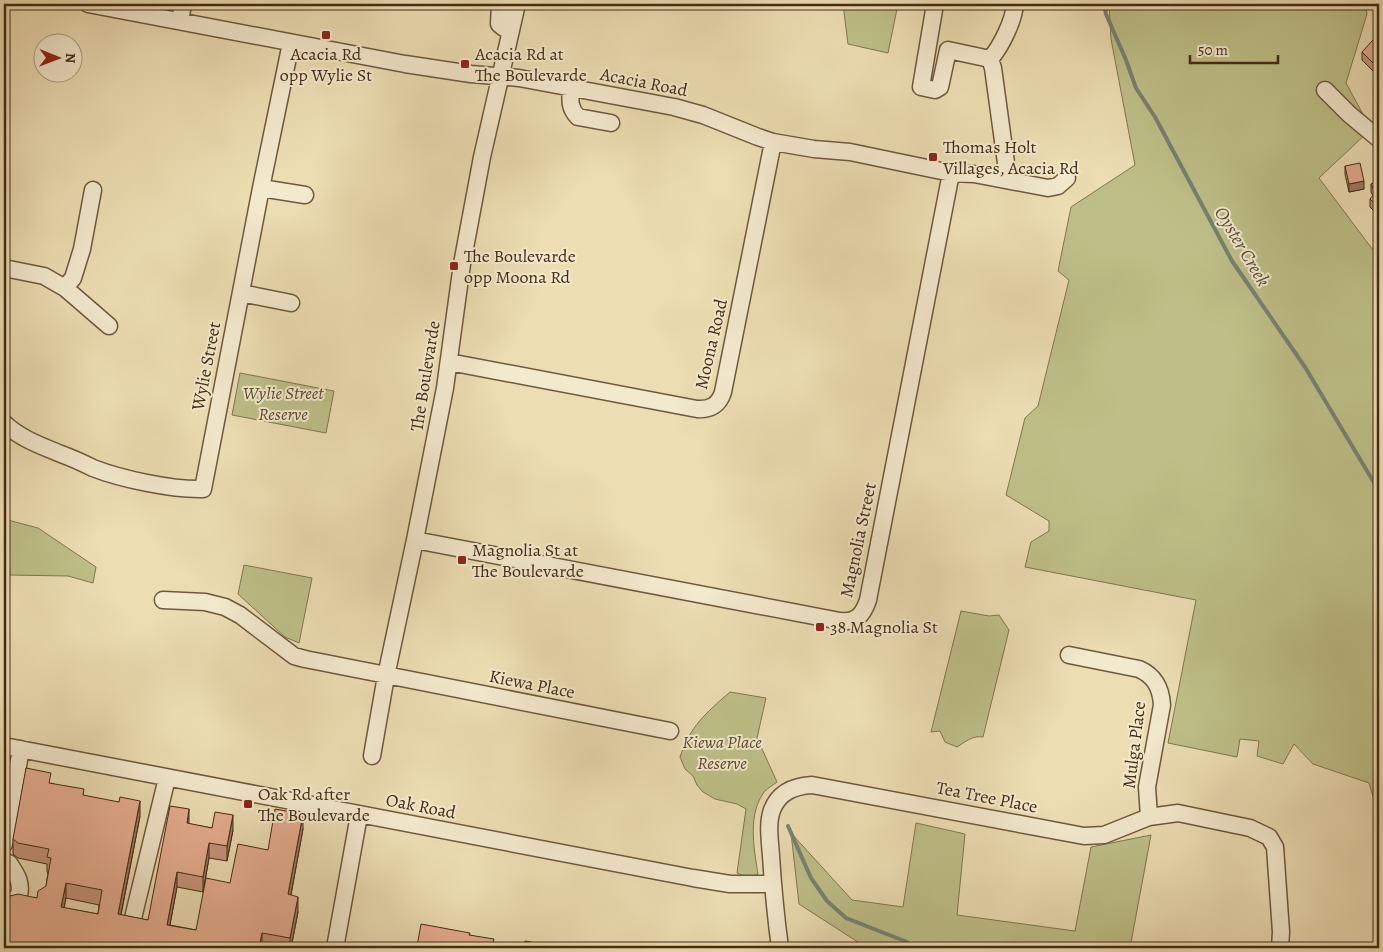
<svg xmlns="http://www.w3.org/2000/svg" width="1383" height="952" font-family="Alegreya,serif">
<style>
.green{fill:#bebf88;stroke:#81764f}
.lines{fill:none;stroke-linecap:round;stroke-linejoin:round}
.stream{stroke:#778272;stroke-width:4}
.minor-casing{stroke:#6e583d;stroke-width:19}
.minor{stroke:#f3e9cd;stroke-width:16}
.wall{fill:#c5957b;stroke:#442c16;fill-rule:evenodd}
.shaded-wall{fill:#a07964;stroke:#442c16}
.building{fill:#e5ad8f;stroke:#442c16;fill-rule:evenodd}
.poi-dot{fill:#8f2418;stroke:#f3e9cd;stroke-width:2}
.labels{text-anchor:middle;stroke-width:4;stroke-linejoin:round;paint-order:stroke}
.poi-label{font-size:18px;fill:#442c16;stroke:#f3e9cd;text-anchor:start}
.street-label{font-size:18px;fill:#442c16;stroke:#f3e9cd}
.park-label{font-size:18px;font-style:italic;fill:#5c492d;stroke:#f3e9cd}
.water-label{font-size:19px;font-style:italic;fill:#59503c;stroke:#f3e9cd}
</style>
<rect width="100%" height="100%" fill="#ecddb2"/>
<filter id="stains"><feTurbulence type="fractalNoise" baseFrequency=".004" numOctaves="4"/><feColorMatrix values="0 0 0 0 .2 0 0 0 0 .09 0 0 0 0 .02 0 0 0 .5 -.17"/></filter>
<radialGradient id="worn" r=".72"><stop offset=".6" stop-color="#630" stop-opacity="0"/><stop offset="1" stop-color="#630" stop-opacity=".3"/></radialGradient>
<!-- green -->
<path class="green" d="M 843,4 L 898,4 L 888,53 L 848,44 Z
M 1109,4 L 1365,4 L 1367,14 L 1346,83 L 1371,129 L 1319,178 L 1379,258 L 1379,816 L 1369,783 L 1313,764 L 1294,744 L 1283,764 L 1257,756 L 1259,741 L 1240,739 L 1237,757 L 1168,743 L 1196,600 L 1025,567 L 1031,542 L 1049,531 L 1049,521 L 1006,495 L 1025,418 L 1038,406 L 1069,280 L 1058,271 L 1071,207 L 1135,165 L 1111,39 Z
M 240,373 L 334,391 L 326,433 L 232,415 Z
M 4,519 L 38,528 L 96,567 L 93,583 L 68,576 L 9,575 L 4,569 Z
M 244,565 L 312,578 L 299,643 L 285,637 L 238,594 Z
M 961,611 L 989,616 L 999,615 L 1009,630 L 983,737 C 973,735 965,742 957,747 L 945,742 L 940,731 L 931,732 Z
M 730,692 L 766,698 L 757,738 L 777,782 C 773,785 768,788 765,791 C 747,813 754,849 758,874 L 749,878 L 737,873 L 746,809 L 737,804 L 715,799 L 703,792 L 697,785 L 693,776 L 685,769 L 680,757 C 691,725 705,714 730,692 Z
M 916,823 L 965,834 L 957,915 L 1075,931 L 1091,847 L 1151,835 L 1130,948 L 867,948 L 799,904 L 791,833 L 852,900 L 903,907 Z"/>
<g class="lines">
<!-- stream -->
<path class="stream" d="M 1104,4 L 1106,14 L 1126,60 L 1136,88 L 1155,117 L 1232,261 L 1305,367 L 1379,491
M 788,826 L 811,878 L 827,901 L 846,918 L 907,942 L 913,948"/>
<!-- minor casing -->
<g class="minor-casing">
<path id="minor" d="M 88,4 L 405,64 L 471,74 L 519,78 L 674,107 L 703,115 L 758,137 L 773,142 L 814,149 L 850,152 L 951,173 L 974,174 L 1048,188 L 1058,186 L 1067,178
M 500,4 L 499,24 L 504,28 L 511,30
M 935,4 L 921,87 L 935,90 L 940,87 L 948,50 L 990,59
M 180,21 L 183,4
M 990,59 L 993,68 L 1006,163 L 1004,179
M 990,59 C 1001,47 1014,20 1015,4
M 571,88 C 570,100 569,108 578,117 L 611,123
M 1325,90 L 1349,114 L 1379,139
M 261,188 L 305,195
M 4,268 L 44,276 L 65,288 L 109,326
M 65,288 L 73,278 L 82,249 L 93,190
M 241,293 L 291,303
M 449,362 L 697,409 C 710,410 719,405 723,392 L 773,142
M 4,423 C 19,438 42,446 61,454 C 72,458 83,463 93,468 C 121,479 173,490 203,489 L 261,188 L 291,43
M 415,540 L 840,621 C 856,623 863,615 868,600 L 951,173
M 163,600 L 205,602 L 225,607 L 240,615 L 294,656 L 305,659 L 670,731
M 1069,655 L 1139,669 C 1155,676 1161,688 1162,705 L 1147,787 L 1149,817
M 4,746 L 693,878 L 730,884 L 773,884
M 372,756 L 386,676 L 415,540 L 445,388 L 462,264 L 482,157 L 517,4
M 4,844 L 21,749
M 4,862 L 9,863 C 17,875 22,882 19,896 L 12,901 L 4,899
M 133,918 L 167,778
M 335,948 L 359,815
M 780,948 C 776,918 773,887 771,856 C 770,841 767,824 772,810 C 779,792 794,786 812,785 L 1084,836 L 1104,835 L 1149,817 L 1178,813 L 1250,828 L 1269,837 L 1275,847 L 1281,932 L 1280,948"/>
</g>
<!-- minor -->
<use href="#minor" class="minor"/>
</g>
<!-- wall -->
<path class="wall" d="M 1379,47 L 1379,77 L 1362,60 L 1362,52 Z
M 1345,166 L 1364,189 L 1349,192 L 1345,174 Z
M 1379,180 L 1379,225 L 1378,224 L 1378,215 L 1370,207 L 1370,199 L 1373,196 L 1371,192 L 1371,184 Z
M 51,783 L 140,816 L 121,915 L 148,920 L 189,824 L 212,828 L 233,830 L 227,861 L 209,858 L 203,892 L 177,887 L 170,925 L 196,930 L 230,883 L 268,850 L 303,829 L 291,895 L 298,912 L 291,948 L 4,948 L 4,894 L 10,896 L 37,898 L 46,886 L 48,873 L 47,872 L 47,864 L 18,858 L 13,854 L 13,839 ZM 66,898 L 99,905 L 98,914 L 64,908 Z
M 470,935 L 494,943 L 520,948 L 417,948 L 417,946 Z"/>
<!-- shaded-wall -->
<path class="shaded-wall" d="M 1364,181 L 1364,189 L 1349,192 L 1349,184 Z
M 5,764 L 5,779 L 4,788 L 4,773 Z
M 140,801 L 140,816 L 118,929 L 118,914 Z
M 189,809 L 189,825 L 187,823 Z
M 303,814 L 303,829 L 288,910 L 288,894 Z
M 233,815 L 233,830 L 227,861 L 227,846 Z
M 209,843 L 209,858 L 203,892 L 203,877 Z
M 177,872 L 177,887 L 167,940 L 167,925 Z
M 66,883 L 66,898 L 61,922 L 61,907 Z
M 298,897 L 298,912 L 291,948 L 290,948 L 290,938 Z
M 262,933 L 262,948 L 259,948 Z"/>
<!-- building -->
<path class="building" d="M 1373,40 L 1379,47 L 1379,69 L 1362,52 Z
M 1360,163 L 1364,181 L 1349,184 L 1345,166 Z
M 1379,180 L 1379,208 L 1370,199 L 1375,193 L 1371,184 Z
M 26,768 L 51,773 L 49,783 L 84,789 L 83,795 L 119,802 L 120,797 L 140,801 L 118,914 L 148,920 L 170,806 L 189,809 L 187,823 L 212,828 L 215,812 L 233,815 L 227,846 L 209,843 L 203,877 L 177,872 L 167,925 L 196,930 L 206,878 L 230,883 L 238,844 L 268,850 L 275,809 L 303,814 L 288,894 L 298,897 L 290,938 L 262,933 L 259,948 L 17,948 L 17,947 L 4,944 L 4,894 L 10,896 L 18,894 L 37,898 L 38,891 L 46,886 L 51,858 L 47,857 L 49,849 L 18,843 L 13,839 ZM 66,883 L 102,890 L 98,914 L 61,907 Z
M 421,924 L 470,933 L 469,935 L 494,939 L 493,943 L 520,948 L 430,948 L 417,946 Z
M 525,941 L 547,945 L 546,948 L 524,948 Z"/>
<!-- markers -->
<g class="poi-dot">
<rect x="321" y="30" width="10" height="10" rx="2.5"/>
<rect x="460" y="59" width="10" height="10" rx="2.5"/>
<rect x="928" y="152" width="10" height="10" rx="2.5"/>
<rect x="449" y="261" width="10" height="10" rx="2.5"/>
<rect x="457" y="555" width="10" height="10" rx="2.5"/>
<rect x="815" y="622" width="10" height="10" rx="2.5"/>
<rect x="243" y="799" width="10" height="10" rx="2.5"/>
</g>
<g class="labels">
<!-- poi labels -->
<g class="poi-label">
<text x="326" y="60" text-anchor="middle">Acacia Rd<tspan x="326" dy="21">opp Wylie St</tspan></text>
<text x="475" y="60">Acacia Rd at<tspan x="475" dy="21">The Boulevarde</tspan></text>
<text x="943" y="153">Thomas Holt<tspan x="943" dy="21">Villages, Acacia Rd</tspan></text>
<text x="464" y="262">The Boulevarde<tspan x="464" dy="21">opp Moona Rd</tspan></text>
<text x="472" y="556">Magnolia St at<tspan x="472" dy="21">The Boulevarde</tspan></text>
<text x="830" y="633">38 Magnolia St</text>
<text x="258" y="800">Oak Rd after<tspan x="258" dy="21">The Boulevarde</tspan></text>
</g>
<!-- street labels -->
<g class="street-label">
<text transform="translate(644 82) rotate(11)" y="6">Acacia Road</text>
<text transform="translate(711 344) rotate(-77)" y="6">Moona Road</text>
<text transform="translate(206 366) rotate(-79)" y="6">Wylie Street</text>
<text transform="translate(425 376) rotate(-81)" y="6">The Boulevarde</text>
<text transform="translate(858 540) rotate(-78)" y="6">Magnolia Street</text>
<text transform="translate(532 684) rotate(11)" y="6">Kiewa Place</text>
<text transform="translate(1134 745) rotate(-83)" y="6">Mulga Place</text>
<text transform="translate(987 797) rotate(11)" y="6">Tea Tree Place</text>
<text transform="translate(421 806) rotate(11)" y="6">Oak Road</text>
</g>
<!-- park labels -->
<g class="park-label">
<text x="283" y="399">Wylie Street<tspan x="283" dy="21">Reserve</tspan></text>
<text x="722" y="748">Kiewa Place<tspan x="722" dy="21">Reserve</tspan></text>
</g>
<!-- water labels -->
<g class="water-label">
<text transform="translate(1243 246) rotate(59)" y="7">Oyster Creek</text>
</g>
</g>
<!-- margin -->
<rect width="1383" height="952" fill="none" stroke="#ecddb2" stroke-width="20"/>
<rect x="5" y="5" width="1373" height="942" fill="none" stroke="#442c16" stroke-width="2.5"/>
<rect x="10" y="10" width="1363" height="932" fill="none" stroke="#442c16"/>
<!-- north arrow -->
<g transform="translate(58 58) rotate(91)"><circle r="24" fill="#f3e9cd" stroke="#ad9d84"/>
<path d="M0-4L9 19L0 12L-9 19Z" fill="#8f2418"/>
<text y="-8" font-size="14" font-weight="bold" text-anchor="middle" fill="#442c16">N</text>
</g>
<!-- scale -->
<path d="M1190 55v8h88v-8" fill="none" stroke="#442c16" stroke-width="2.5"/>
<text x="1198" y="55" font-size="15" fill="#442c16" stroke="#f3e9cd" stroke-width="4" paint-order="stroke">50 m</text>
<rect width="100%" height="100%" filter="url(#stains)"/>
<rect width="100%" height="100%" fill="url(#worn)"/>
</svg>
